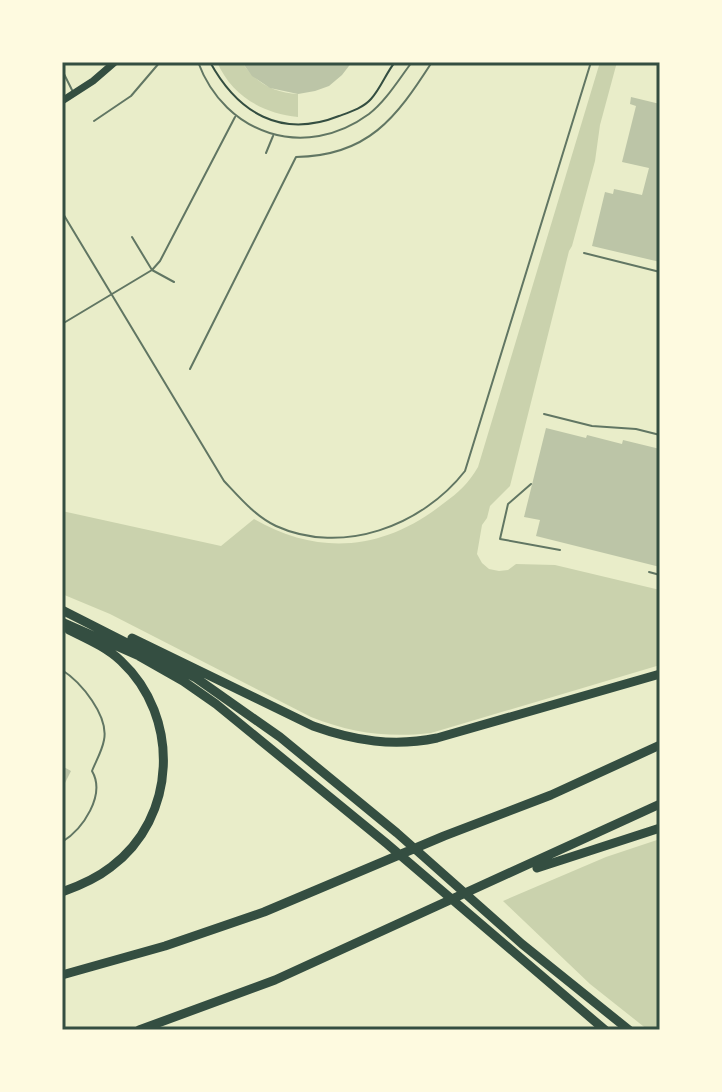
<svg xmlns="http://www.w3.org/2000/svg" width="722" height="1092" font-family="Inter,sans-serif">
<style>
.green{fill:#cad2ad}
.building{fill:#bcc5a7}
.lines{fill:none;stroke-linecap:round;stroke-linejoin:round}
.path{stroke:#344e41;stroke-width:2}
.service{stroke:#617663;stroke-width:2}
.secondary{stroke:#344e41;stroke-width:7}
.motorway{stroke:#344e41;stroke-width:9}
.neatline{fill:none;stroke:#344e41;stroke-width:3}
</style>
<rect width="100%" height="100%" fill="#e9edc9"/>
<!-- green -->
<path class="green" d="M 217,62 L 242,62 C 255,83 274,93 298,94 L 298,117 C 262,113 232,96 217,62 Z
M 600,62 L 617,62 L 600,125 L 595,161 L 572,246 L 569,251 L 510,486 L 490,506 L 487,518 L 482,525 L 477,554 L 482,563 L 489,569 L 499,571 L 508,570 L 516,564 L 555,565 L 660,590 L 660,665 L 431,733 C 388,738 351,733 311,717 L 110,614 L 62,594 L 62,511 L 221,546 L 254,519 C 320,557 385,550 444,503 C 459,492 468,484 478,467 Z
M 660,839 L 660,1030 L 648,1030 L 590,984 L 503,901 L 606,857 Z"/>
<!-- building -->
<path class="building" d="M 242,62 L 352,62 L 342,75 L 329,86 L 315,91 L 298,94 L 270,88 L 252,76 Z
M 631,97 L 660,104 L 660,262 L 592,246 L 605,192 L 613,194 L 614,189 L 642,195 L 649,168 L 622,162 L 636,106 L 630,104 Z
M 546,428 L 586,438 L 587,435 L 622,444 L 623,440 L 660,449 L 660,567 L 536,536 L 540,520 L 524,517 Z
M 62,766 L 71,771 L 62,789 Z"/>
<g class="lines">
<!-- path -->
<path class="path" d="M 210,62 C 238,113 281,139 339,116 C 350,112 363,108 371,99 C 381,88 386,73 395,62"/>
<!-- service -->
<path class="service" d="M 198,62 C 225,135 305,161 369,114 C 386,101 399,79 412,62
M 62,70 L 72,90
M 94,121 L 131,96 L 160,62
M 266,153 L 273,136
M 62,212 L 224,481 C 240,498 255,516 276,526 C 342,556 422,526 465,471 L 591,62
M 132,237 L 152,270 L 174,282
M 584,253 L 660,272
M 62,324 L 152,270 L 160,261 L 235,117
M 190,369 L 296,157 C 368,156 396,118 432,62
M 544,414 L 592,426 L 636,429 L 660,435
M 531,484 L 508,504 L 500,539 L 560,550
M 649,572 L 660,575
M 62,670 C 81,682 109,716 104,740 C 102,751 96,761 92,771 C 106,795 83,829 62,842"/>
<!-- secondary -->
<path class="secondary" d="M 62,101 L 93,81 L 115,62"/>
<!-- motorway -->
<path class="motorway" d="M 62,610 L 196,678 L 280,737 L 397,833 L 522,944 L 629,1030
M 62,622 L 139,656 L 183,681 L 216,704 L 386,843 L 605,1030
M 132,638 L 313,726 C 355,741 394,747 437,738 L 660,674
M 537,868 L 660,828
M 62,892 C 79,886 97,878 111,867 C 177,818 181,717 121,661 C 106,647 87,639 69,630
M 62,975 L 165,946 L 264,912 L 444,836 L 551,795 L 660,745
M 139,1030 L 275,980 L 660,804"/>
</g>
<!-- border -->
<rect width="722" height="1092" fill="none" stroke="#fefae0" stroke-width="128"/>
<rect x="64" y="64" width="594" height="964" class="neatline"/>
</svg>
